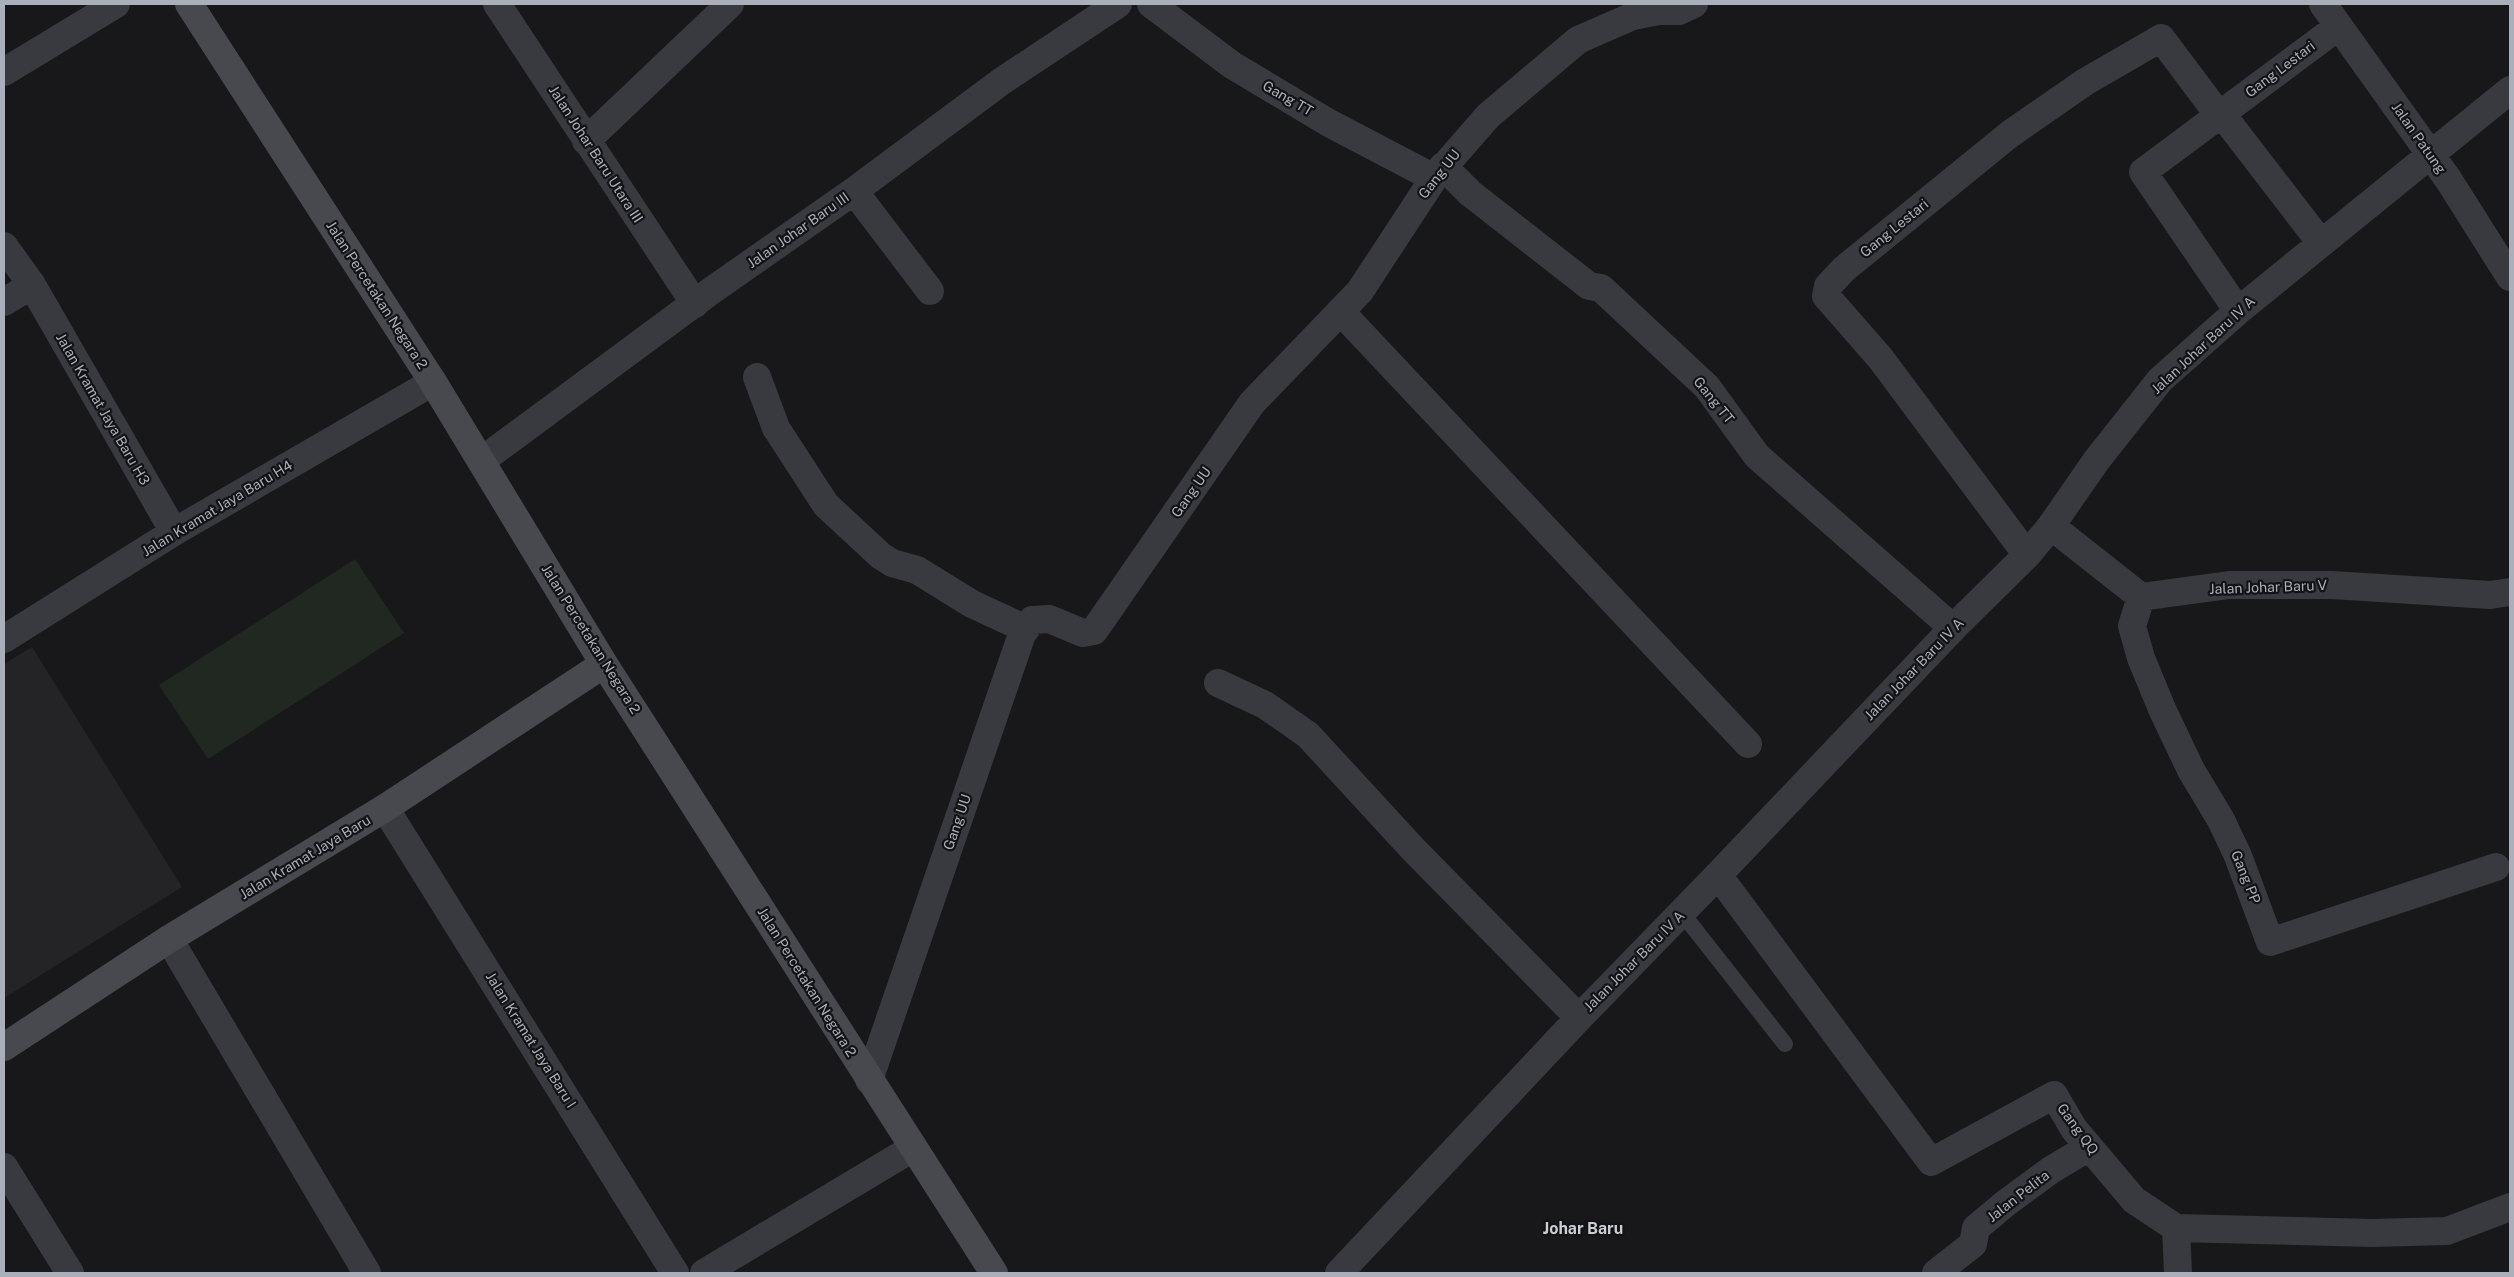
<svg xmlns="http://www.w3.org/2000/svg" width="2514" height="1277" font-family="'Public Sans',sans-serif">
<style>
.built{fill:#242427}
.grass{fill:#202821}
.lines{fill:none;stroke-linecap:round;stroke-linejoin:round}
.lane{stroke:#393a3f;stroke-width:16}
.street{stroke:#393a3f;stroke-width:28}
.secondary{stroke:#47494f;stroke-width:28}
.labels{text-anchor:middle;stroke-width:4.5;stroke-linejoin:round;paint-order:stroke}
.street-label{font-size:14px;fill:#abafb9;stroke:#131315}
.quarter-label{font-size:16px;font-weight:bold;fill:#cbced5;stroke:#131315}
</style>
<rect width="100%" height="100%" fill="#18181a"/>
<!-- built -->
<path class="built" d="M 32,647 L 182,887 L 4,998 L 4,664 Z"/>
<!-- grass -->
<path class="grass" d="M 355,559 L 404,633 L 208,759 L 159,685 Z"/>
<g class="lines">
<!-- lane -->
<path class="lane" d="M 1682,913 L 1785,1044"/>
<!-- street -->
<path class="street" d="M 497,4 L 695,304
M 1151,4 L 1232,65 L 1329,123 L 1434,178
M 2323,4 L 2448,179 L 2510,277
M 4,72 L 116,4
M 586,141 L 730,4
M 1443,166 L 1470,193 L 1589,286 L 1601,288 L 1707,387 L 1757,456 L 1953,628
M 854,191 L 930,291
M 4,246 L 32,285 L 174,532
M 4,302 L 32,285
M 2238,311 L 2143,172 L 2339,26
M 1341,312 L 1748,744
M 757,377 L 776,428 L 826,505 L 881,556 L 892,563 L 917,570 L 972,604 L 1026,629
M 481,461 L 711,291 L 854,191 L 1002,81 L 1118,4
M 2051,526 L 2141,597 L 2229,585 L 2332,585 L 2490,595 L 2510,592
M 2027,555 L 1881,359 L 1826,296 L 1828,286 L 1844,269 L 2010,134 L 2085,82 L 2161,38 L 2212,106 L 2221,113 L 2321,243
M 2141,597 L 2132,626 L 2141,658 L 2162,709 L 2191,770 L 2221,820 L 2238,856 L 2270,942 L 2496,867
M 4,639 L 174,532 L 433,382
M 1218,683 L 1265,705 L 1308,735 L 1412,848 L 1579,1018
M 385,808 L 675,1273
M 1718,875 L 1931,1162 L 2054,1095 L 2074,1129 L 2134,1200 L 2176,1228 L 2372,1233 L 2447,1231 L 2510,1207
M 169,939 L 367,1273
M 869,1080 L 1022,634 L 1032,620 L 1049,619 L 1083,633 L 1094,631 L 1252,403 L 1360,291 L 1434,178 L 1488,116 L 1578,40 L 1633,16 L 1659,11 L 1679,11 L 1694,4
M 4,1167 L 70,1273
M 2176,1228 L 2178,1273
M 704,1273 L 913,1148
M 1339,1273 L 1579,1018 L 1718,875 L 1955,626 L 2027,555 L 2051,526 L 2096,461 L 2160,380 L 2238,311 L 2510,90
M 1936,1273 L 1973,1244 L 1976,1228 L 2006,1203 L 2051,1170 L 2089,1147"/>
<!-- secondary -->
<path class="secondary" d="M 189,4 L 433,382 L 604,664 L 994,1273
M 4,1047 L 169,939 L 385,808 L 604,664"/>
</g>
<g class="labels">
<!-- street labels -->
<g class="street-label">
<text transform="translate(2280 69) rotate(-37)" y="5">Gang Lestari</text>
<text transform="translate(1288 98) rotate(30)" y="5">Gang TT</text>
<text transform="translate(2419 138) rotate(55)" y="5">Jalan Patung</text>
<text transform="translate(596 154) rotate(57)" y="5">Jalan Johar Baru Utara III</text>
<text transform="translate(1439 174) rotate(-52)" y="5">Gang UU</text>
<text transform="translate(1894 228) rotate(-39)" y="5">Gang Lestari</text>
<text transform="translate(798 230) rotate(-35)" y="5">Jalan Johar Baru III</text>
<text transform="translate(377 295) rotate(57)" y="5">Jalan Percetakan Negara 2</text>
<text transform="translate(2203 345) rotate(-43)" y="5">Jalan Johar Baru IV A</text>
<text transform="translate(1714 400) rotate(51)" y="5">Gang TT</text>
<text transform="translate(103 409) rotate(60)" y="5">Jalan Kramat Jaya Baru H3</text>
<text transform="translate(1191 492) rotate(-55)" y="5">Gang UU</text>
<text transform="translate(217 508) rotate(-31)" y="5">Jalan Kramat Jaya Baru H4</text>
<text transform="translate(2268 587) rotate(-2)" y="5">Jalan Johar Baru V</text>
<text transform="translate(591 639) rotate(58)" y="5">Jalan Percetakan Negara 2</text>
<text transform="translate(1914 669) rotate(-46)" y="5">Jalan Johar Baru IV A</text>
<text transform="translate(957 822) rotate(-71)" y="5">Gang UU</text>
<text transform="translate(305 857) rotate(-31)" y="5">Jalan Kramat Jaya Baru</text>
<text transform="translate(2246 877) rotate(68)" y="5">Gang PP</text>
<text transform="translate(1634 961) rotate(-45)" y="5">Jalan Johar Baru IV A</text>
<text transform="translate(807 982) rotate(58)" y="5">Jalan Percetakan Negara 2</text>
<text transform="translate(531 1040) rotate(58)" y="5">Jalan Kramat Jaya Baru I</text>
<text transform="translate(2078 1129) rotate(54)" y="5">Gang QQ</text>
<text transform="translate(2018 1196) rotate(-38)" y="5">Jalan Pelita</text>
</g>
<!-- quarter labels -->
<g class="quarter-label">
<text x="1583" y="1234">Johar Baru</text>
</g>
</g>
<!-- border -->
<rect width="2514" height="1277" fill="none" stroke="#abafb9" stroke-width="10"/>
</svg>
